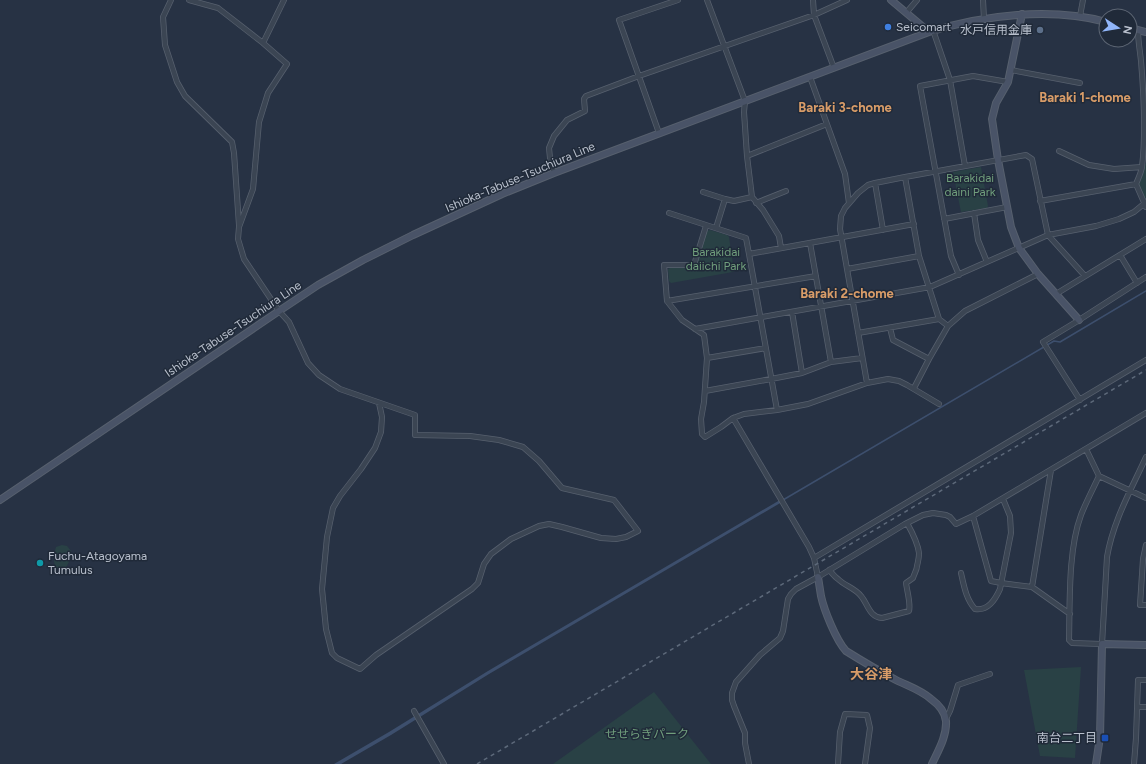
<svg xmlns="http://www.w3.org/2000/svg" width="1146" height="764" font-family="Figtree,'Noto Sans JP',sans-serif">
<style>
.green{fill:#294145}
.water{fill:#3d4f6d}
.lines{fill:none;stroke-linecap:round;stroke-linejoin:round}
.stream{stroke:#3d4f6d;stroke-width:1.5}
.street-casing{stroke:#57606e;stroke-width:6}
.secondary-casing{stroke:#57606e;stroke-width:8}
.street{stroke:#3b4553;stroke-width:4.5}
.secondary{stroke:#495367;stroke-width:6}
.rail{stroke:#5d697a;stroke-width:1.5;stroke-dasharray:4 4;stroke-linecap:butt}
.shop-dot{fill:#3f7fe0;stroke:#202a39;stroke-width:1.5}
.service-dot{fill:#5c6f8a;stroke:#202a39;stroke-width:1.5}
.culture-dot{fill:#0f9aa8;stroke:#202a39;stroke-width:1.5}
.transit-dot{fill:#1a4fb4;stroke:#202a39;stroke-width:1.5}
.labels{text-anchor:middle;stroke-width:3;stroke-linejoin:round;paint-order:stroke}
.poi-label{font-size:12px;fill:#b9c0cd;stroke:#202a39;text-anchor:start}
.street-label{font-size:12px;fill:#b9c0cd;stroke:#202a39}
.park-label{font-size:12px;fill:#709e7c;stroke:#202a39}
.neighbourhood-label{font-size:13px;font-weight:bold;fill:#d89c68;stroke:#202a39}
.quarter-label{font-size:14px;font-weight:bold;fill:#d89c68;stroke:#202a39}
</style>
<rect width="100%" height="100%" fill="#273244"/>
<!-- green -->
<path class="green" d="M 1145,164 L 1146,164 L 1146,198 L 1144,197 L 1138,184 Z
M 981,167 L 988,206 L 987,208 L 961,212 L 953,172 Z
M 710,230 L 727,235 L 729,237 L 734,271 L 733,272 L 671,283 L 669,281 L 668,269 L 670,268 L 696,266 L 707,231 Z
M 62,545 L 67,546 L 71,551 C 71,559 69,564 63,570 L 57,569 C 52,561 54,555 56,547 Z
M 1081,667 L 1075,758 L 1040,756 L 1024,670 Z
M 654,692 L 711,764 L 553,764 Z"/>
<!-- water -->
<path class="water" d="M 780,500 L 782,502 L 489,674 L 391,735 L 341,764 L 334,764 L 389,732 L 488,671 Z"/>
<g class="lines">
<!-- stream -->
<path class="stream" d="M 783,500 L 1054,341 L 1060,342 L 1146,291"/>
<!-- street casing -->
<g class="street-casing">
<path id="street" d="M 171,0 L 163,17 L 165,45 L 177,82 L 185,96 L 232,142 L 234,153 L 239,225
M 189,0 L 218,8 L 263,43 L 287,64 L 268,93 L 259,122 L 253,189 L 239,227 L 238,239 L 244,259 L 279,311 L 289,322 L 308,363 L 319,375 L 340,389 L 415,415 L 415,435 L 470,436 L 499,440 L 523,447 L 539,461 L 562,488 L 614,500 L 638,531 L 626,537 L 616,539 L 601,538 L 562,527 L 549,524 L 539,526 L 511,539 L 491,554 L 484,564 L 478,583 L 472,589 L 376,655 L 360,669 L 337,658 L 332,653 L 326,629 L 322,589 L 327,537 L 333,508 L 340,496 L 361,469 L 375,448 L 381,432 L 382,417 L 379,403
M 707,0 L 745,101 L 744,112 L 747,156 L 752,197 L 763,210 L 779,236 L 781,248
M 813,0 L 814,15 L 834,68
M 983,0 L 984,19
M 906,13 L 917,0
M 1080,16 L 1083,0
M 933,30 L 950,80 L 965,166
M 1138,30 C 1138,41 1140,51 1141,61 C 1144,96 1146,133 1142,167 C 1141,173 1138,179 1136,184 L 1146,207
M 263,43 L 284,0
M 1011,70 L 1080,83
M 810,77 L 845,174 L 849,203
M 659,133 L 619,20 L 678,0
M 1059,151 L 1089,165 L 1114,169 L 1142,167
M 747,156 L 827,124
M 554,173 L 550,158 L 549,148 L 554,136 L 567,120 L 585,111 L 584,99 L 586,96 L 639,76 L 814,15 L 847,0
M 905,177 L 919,256 L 939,319 L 948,326
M 875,183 L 883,230
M 703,192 L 725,199
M 1040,201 L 1136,184
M 756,203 L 786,191
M 669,213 L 746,238 L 749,254 L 777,410
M 974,213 L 978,240 L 987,262
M 944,219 L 1007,207
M 706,226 L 694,265 L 664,265 L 667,301 L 682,320 L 704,335 L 707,358 L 704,402 L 701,419 L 702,434 L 705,437 L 721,427 L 733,418 L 744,414 L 777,410 L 808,404 L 867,383 L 888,379 L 899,381 L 907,385 L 939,404
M 716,228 L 725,199 L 734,201 L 752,197
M 810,243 L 831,362
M 749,254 L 914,224
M 1120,255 L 1137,283
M 847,269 L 919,256
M 959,275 L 951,256 L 920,86 L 973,76 L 1008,82
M 1056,294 L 1146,239
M 667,301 L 816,276
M 792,312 L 802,373
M 890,328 L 893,340 L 929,359
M 695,329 L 930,287 L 1048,235 L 1096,226 L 1119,219 L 1134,212 L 1146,202
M 858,333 L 939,319
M 707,358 L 766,348
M 867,383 L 840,229 L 841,216 L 845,208 L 858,193 L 868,185 L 875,183 L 905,177 L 1026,155 L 1032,159 L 1048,235 L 1085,276
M 914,388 L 929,359 L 948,326 L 965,311 L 1038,274
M 705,391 L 771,379 L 802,373 L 831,362 L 862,358
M 1080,400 L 1043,342 L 1076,322 L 1146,277
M 733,418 L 809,547 L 814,558 L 818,577
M 1086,449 L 1099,476 L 1146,498
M 1099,476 C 1093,489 1086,502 1081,515 C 1068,550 1070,602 1069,640 L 1072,643 L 1102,644 L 1107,557 C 1113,521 1131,490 1146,457
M 973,516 L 991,581 L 1001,583 L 1032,587 L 1070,614
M 1146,545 L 1143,559 L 1140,605 L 1146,605
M 814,558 L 1146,360
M 829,570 C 832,573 835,577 838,579 C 845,586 855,588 861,596 C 868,604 869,617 882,618 L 909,611 C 911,604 907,591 906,583 L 913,578 C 914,574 917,570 917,566 C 918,562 919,557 919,553 C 918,543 912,532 907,523
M 961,573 C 964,586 966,599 975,609 C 988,611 995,600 1000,589 L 1011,533 L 1010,516 L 1003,499
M 1032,587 L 1051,470
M 1137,707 L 1146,707
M 414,711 L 444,764
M 946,719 L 950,711 L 958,685 L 990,674
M 749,764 L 745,743 L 745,733 L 734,706 L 732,700 L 732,693 L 736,682 L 760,655 L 780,638 L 783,631 L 788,599 L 791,594 L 796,589 L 818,577 L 905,524 L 923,515 L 933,513 L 946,515 L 950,517 L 956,524 L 973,516 L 1146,413
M 838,764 L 840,732 L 845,714 L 867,715 L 870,728 L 865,764
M 1134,764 L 1136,738 L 1138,680 L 1146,680"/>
</g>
<!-- secondary casing -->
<g class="secondary-casing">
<path id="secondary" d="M 891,0 L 929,32
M 1022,14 L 1008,82 L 996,103 L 992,119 L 998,160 L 1011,227 L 1019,248 L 1038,274 L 1079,320
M 1130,28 L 1146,32
M 0,500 L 279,311 L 318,285 L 363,260 L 413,235 L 502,194 L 554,173 L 929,32 C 983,15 1051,7 1106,22
M 818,577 C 819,583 820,590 821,596 C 824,610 836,640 846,651 C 862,661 879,671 896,680 C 908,686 921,690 931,699 C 938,704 945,712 946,721 C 947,736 938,751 932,764
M 1096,764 L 1100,737 L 1102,644 L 1146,645"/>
</g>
<!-- street -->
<use href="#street" class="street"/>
<!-- secondary -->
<use href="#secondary" class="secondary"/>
<!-- rail -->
<path class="rail" d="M 477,764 L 1146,370"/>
</g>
<!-- markers -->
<circle class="shop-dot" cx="888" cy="27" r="4"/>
<circle class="service-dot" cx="1040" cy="30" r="4"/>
<circle class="culture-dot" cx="40" cy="563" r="4"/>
<rect class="transit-dot" x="1101" y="734" width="8" height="8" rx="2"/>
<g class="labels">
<!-- poi labels -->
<g class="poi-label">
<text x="896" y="31">Seicomart</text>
<text x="1032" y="34" text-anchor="end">水戸信用金庫</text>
<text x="48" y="560">Fuchu-Atagoyama<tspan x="48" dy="14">Tumulus</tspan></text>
<text x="1097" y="742" text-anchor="end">南台二丁目</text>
</g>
<!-- street labels -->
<g class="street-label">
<text transform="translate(520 177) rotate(-23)" y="4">Ishioka-Tabuse-Tsuchiura Line</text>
<text transform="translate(233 329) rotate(-34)" y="4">Ishioka-Tabuse-Tsuchiura Line</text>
</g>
<!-- park labels -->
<g class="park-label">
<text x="970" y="182">Barakidai<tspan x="970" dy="14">daini Park</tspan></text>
<text x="716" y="256">Barakidai<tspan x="716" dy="14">daiichi Park</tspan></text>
<text x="647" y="738">せせらぎパーク</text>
</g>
<!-- neighbourhood labels -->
<g class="neighbourhood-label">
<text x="1085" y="102">Baraki 1-chome</text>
<text x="845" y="112">Baraki 3-chome</text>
<text x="847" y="298">Baraki 2-chome</text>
</g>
<!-- quarter labels -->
<g class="quarter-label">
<text x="871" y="679">大谷津</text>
</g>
</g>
<!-- north arrow -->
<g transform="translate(1118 28) rotate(102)"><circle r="19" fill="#202a39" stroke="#5d6674"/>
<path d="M0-3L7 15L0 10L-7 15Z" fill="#91b6fa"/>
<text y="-6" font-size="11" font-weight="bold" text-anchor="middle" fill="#b9c0cd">N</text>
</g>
</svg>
